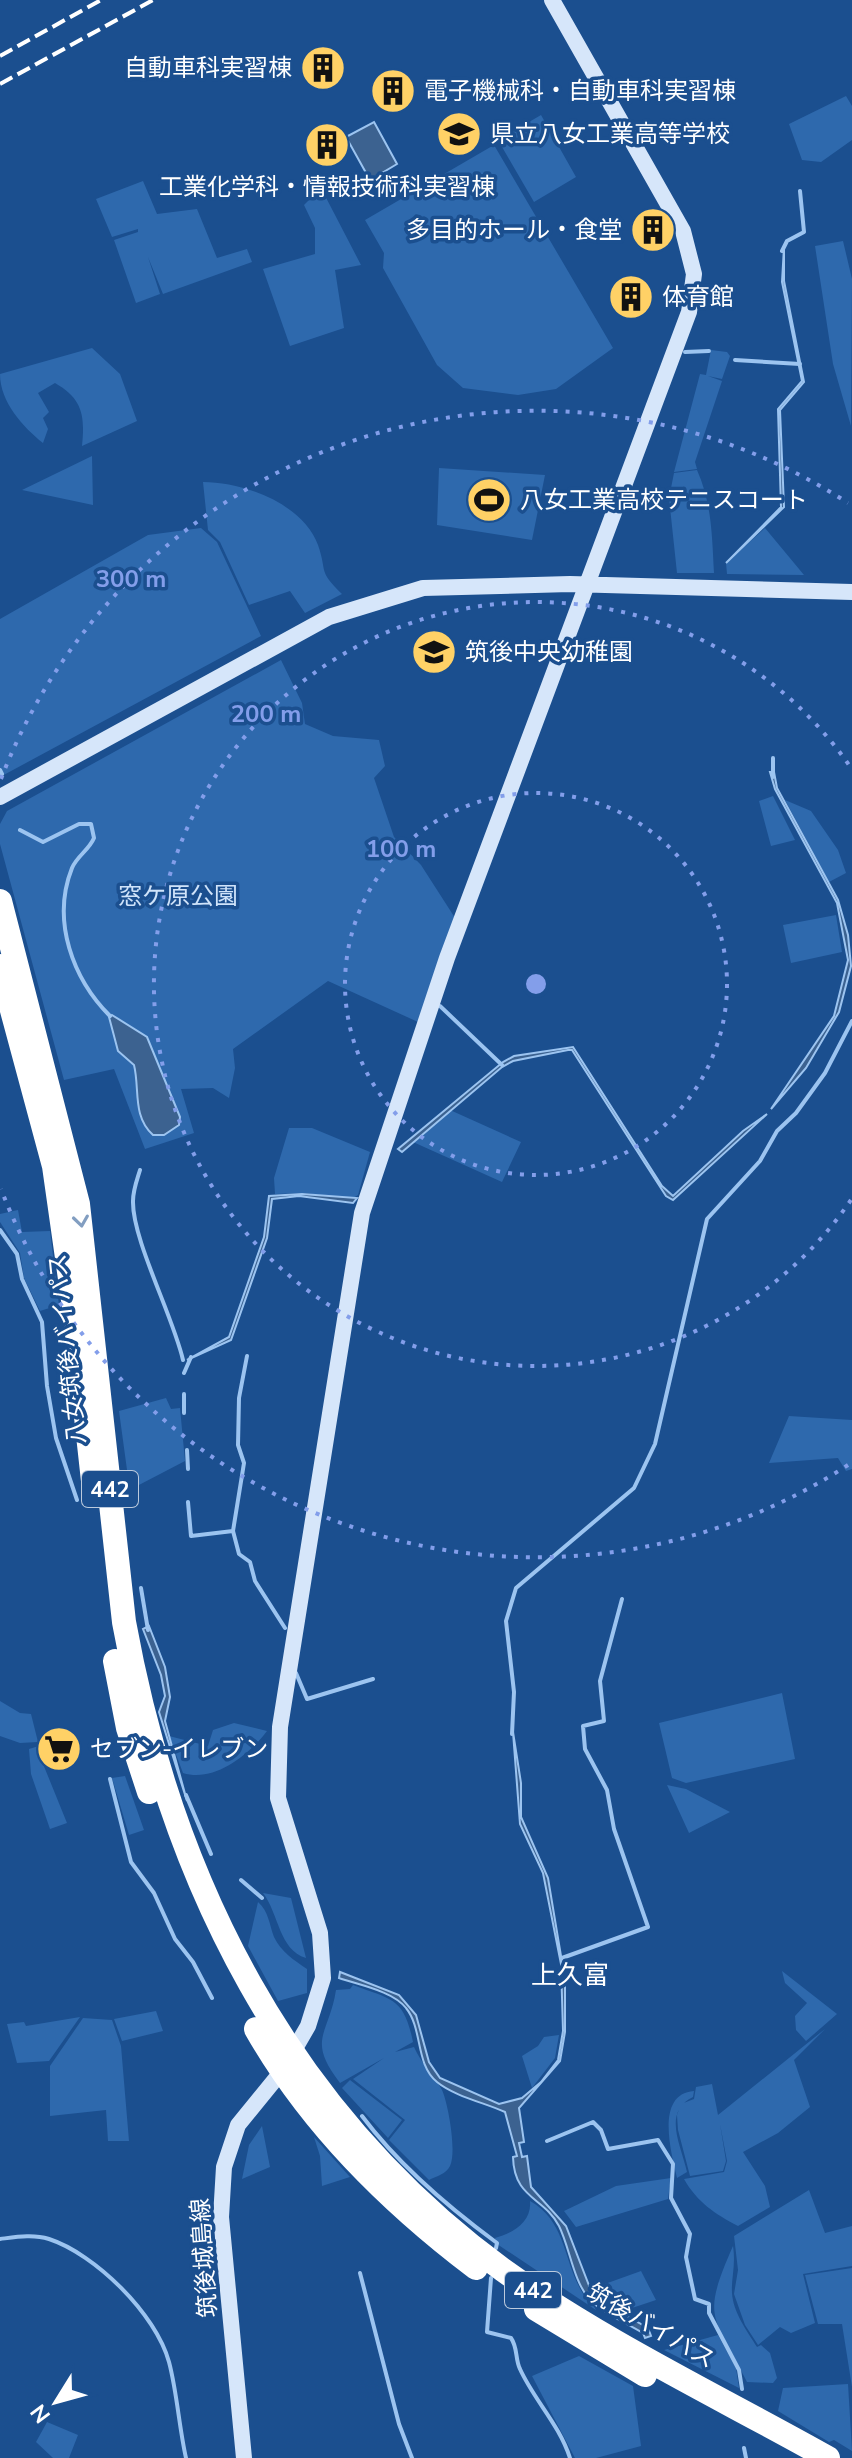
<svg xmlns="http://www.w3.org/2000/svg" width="852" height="2458" font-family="'Nunito Sans','Noto Sans JP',sans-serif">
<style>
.green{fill:#2e69ad}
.water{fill:#3c6290;stroke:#9cc4f0;stroke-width:2}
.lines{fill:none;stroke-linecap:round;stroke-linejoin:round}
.stream{stroke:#9cc4f0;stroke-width:4}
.secondary{stroke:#d6e6fa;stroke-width:16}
.highway{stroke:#fff;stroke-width:24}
.rail{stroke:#fff;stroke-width:4;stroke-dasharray:14 6;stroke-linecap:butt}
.oneway{stroke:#829ec1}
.ring{fill:none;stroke:#839eea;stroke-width:4;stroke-dasharray:4 8}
.labels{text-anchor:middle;stroke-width:7;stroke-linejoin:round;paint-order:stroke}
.shield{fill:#1b4f8f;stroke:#bbcadd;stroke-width:2}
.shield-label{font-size:22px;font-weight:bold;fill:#fff}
.poi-label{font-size:24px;fill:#fff;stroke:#1b4f8f;text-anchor:start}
.park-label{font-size:24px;fill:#cfe3fa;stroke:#1b4f8f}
.street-label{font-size:24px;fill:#fff;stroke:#1b4f8f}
.neighbourhood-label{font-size:26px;fill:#fff;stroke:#1b4f8f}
.centre{fill:#839eea;stroke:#1b4f8f;stroke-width:4}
.ring-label{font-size:24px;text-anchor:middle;font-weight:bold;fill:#839eea;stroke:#1b4f8f;stroke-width:7;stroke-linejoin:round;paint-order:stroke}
</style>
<rect width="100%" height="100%" fill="#1b4f8f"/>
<!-- green -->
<path class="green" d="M 846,96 L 852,106 L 852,140 L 821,162 L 802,160 L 789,124 Z
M 541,115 L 576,177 L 534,202 L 498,140 Z
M 494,145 L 613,348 L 556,389 L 518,395 L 463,388 L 437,365 L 383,268 L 384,253 L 365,220 Z
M 143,181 L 157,214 L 197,209 L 217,258 L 247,249 L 252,262 L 163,294 L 148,257 L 160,294 L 136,303 L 114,240 L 138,232 L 138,229 L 112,237 L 96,199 Z
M 321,188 L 361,265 L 335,270 L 344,328 L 290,346 L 263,269 L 315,254 L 315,228 L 304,205 Z
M 843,241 L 852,279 L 851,426 L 833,364 L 815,246 Z
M 92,348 L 120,374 L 137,421 L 82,446 C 85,416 83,399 55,383 L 38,393 L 49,412 L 43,418 L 48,429 L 43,443 C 23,427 0,402 0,374 Z
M 711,350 L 727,352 L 730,356 L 722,379 L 708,376 L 722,381 L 695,462 L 697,469 L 674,472 L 700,374 L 706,375 Z
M 92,456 L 93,505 L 22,490 Z
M 439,468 L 545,475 L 532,540 L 437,525 Z
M 697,470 C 712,504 712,536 714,573 L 677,573 L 669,498 L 674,473 Z
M 203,482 C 244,482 303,504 318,545 C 328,574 317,569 342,594 L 305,613 L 290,591 L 249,605 L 220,542 L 208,530 Z
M 201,528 L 217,542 L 261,636 L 0,777 L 0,619 L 148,535 Z
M 765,528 L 804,575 L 727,574 L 726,563 Z
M 281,660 L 302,703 L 305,724 L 333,736 L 379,740 L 385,766 L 374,778 L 394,837 L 421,865 L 457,921 L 418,1022 L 328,981 L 233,1049 L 235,1068 L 229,1098 L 213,1088 L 181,1089 L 194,1133 L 145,1149 L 114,1069 L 64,1080 L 0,844 L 0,824 L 7,811 Z
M 773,796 L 795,840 L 771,846 L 759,801 Z
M 785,800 L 811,811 L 838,850 L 846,873 L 829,882 Z
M 836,915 L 842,952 L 791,963 L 783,925 Z
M 450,1110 L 521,1142 L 502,1182 L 413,1142 Z
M 289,1128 L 312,1128 L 370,1152 L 358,1195 L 352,1199 L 305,1193 L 275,1194 L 274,1178 Z
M 18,1210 L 22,1232 L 50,1231 L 59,1305 L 40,1311 L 24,1278 L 20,1253 L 0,1222 L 0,1214 Z
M 166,1398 L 171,1409 L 180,1408 L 185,1461 L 137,1486 L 133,1494 L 130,1492 L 119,1411 Z
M 789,1416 L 852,1420 L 852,1469 L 846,1471 L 838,1458 L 769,1463 Z
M 782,1693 L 795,1759 L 686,1783 L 672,1778 L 659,1723 Z
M 0,1701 L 20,1713 L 31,1714 L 38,1742 L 20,1743 L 0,1736 Z
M 234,1723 L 267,1731 C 249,1755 214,1783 183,1773 L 169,1736 L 208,1746 L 213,1730 Z
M 42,1745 L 39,1754 L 67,1823 L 50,1829 L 31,1774 L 29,1749 Z
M 125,1776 L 144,1830 L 129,1835 L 112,1778 Z
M 667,1785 L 686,1789 L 730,1812 L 689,1833 Z
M 263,1893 L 291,1898 L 306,1958 C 279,1950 279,1914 263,1893 Z
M 258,1902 C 269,1912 269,1924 274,1937 C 281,1952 294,1960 307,1969 L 307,1993 L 278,2001 L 248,1946 Z
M 782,1971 L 837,2014 L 806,2041 L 796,2030 L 795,2016 L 807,2003 L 785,1983 Z
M 353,1985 C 393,2000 404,1998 413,2042 L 395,2052 L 414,2047 C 421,2063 433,2074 442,2090 C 448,2103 457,2152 450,2166 C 446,2174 437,2176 429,2180 L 389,2140 L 405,2120 L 353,2079 L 384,2058 L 340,2083 C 306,2039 329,2035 336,1990 L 350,1989 Z
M 156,2011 L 163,2031 L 122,2041 L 114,2019 Z
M 80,2017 L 49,2061 L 17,2063 L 7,2024 L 24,2022 L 26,2026 Z
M 83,2018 L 112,2020 L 121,2046 L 129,2141 L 108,2141 L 106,2110 L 50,2116 L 50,2066 Z
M 825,2029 L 794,2060 L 810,2107 L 778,2133 L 743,2152 L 765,2186 L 770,2207 L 738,2226 C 715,2214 697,2202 684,2179 L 724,2172 L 727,2161 L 720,2124 L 726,2161 L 723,2171 L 690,2176 L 678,2130 L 677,2115 L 681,2104 L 694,2099 L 696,2087 L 712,2084 L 718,2115 Z
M 559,2035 L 555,2058 L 532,2088 L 522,2056 L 538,2046 L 544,2037 Z
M 350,2080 L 402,2120 L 388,2138 L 342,2088 Z
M 694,2091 L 693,2097 C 662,2112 681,2145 687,2172 L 677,2178 C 671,2152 655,2094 694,2091 Z
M 262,2126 L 270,2167 L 242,2179 L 249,2145 Z
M 314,2137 L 350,2177 L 322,2186 L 320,2156 Z
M 671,2178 L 668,2199 L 576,2227 L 564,2211 L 616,2186 Z
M 809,2190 L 825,2233 L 852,2226 L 852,2266 L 803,2274 L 815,2323 L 791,2333 L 780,2327 L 758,2345 L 745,2325 L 734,2294 L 738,2270 L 734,2236 Z
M 530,2201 C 566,2221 563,2260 582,2292 C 586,2300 594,2305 596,2310 L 497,2244 L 495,2238 C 513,2233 532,2222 530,2201 Z
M 733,2246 C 736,2266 731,2278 732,2293 C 733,2312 747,2331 757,2347 L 761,2345 L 770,2353 L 777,2378 L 773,2383 L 747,2382 C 714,2314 700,2321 733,2246 Z
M 852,2268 L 852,2387 L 842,2324 L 818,2324 L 805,2275 Z
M 641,2271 L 656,2300 L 629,2309 L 602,2294 L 602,2285 Z
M 718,2335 L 736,2368 L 739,2388 L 664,2350 Z
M 579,2356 L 633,2386 L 641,2446 L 596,2458 L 575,2458 L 532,2376 Z
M 848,2384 L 852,2451 L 834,2440 L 829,2442 L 778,2411 L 783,2388 Z
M 47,2422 L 78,2435 L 69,2458 L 53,2458 L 36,2442 Z"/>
<!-- water -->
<path class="water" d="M 374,122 L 397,164 L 370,180 L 346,137 Z
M 784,247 L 784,281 L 804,382 L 780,410 L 784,507 L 726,563 L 781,507 L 778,409 L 802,381 L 782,282 Z
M 770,772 L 774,772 L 777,788 L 838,900 L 848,935 L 851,966 L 839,1012 L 806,1068 L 771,1109 L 834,1016 L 848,960 L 837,903 L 775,789 Z
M 112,1015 L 147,1037 L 180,1117 L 179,1125 L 164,1135 L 153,1135 C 132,1116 140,1089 134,1065 L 118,1051 L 109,1017 Z
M 573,1047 L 662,1186 L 673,1196 L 743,1131 L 767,1114 L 673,1200 L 666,1196 L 572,1050 L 568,1050 L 513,1061 L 502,1067 L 402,1152 L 398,1149 L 503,1062 L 514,1056 Z
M 302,1194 L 357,1198 L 353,1203 L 299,1196 L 272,1199 L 267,1238 L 231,1340 L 187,1360 L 229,1337 L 264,1237 L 269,1196 Z
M 149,1626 L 165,1667 L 170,1697 L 165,1721 L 187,1801 L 159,1712 L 165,1696 L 161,1675 L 143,1629 Z
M 513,1732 L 521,1783 L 521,1817 L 548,1878 L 565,1980 L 565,2032 L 560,2061 L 519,2108 L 524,2142 L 519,2143 L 522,2157 L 527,2156 L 531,2187 L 566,2226 L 590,2288 L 607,2305 L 648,2328 L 651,2336 L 645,2338 L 643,2333 C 625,2322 604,2314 590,2300 C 573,2281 570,2248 559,2226 C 544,2197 514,2199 513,2157 L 517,2156 L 505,2112 C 485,2103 454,2096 437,2082 C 415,2064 423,2029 406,2008 C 393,1991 359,1985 339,1978 L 340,1972 L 399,1995 L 416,2015 L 429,2062 L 440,2078 L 499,2104 L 522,2098 L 541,2082 L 558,2060 L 563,2031 L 561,1964 L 543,1873 L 520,1824 Z"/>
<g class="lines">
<!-- stream -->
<path class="stream" d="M 782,251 L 787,241 L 804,232 L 800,191
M 685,352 L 709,351
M 735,360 L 800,364
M 773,758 L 773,777
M 0,770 L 2,774
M 20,830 L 43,842 L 79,824 L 91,824 L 94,838 C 89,850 77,856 72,868 C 51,921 73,979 110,1016
M 440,1006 L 502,1065
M 140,1170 C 137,1180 133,1190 133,1201 C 132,1239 173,1316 183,1360
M 0,1230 L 17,1254 L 22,1279 L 42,1322 L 47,1386 L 56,1438 L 77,1500
M 247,1356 L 239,1398 L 238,1445 L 244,1463 L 233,1531 L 239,1554 L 250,1562 L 255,1581 L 285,1628
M 184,1373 L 191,1357
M 184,1394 L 184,1413
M 187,1450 L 188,1469
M 188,1502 L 191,1536 L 233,1531
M 141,1588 L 148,1630
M 296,1673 L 307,1699 L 373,1679
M 512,1734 L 514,1692 L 506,1621 L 516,1588 L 634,1488 L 655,1444 L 707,1219 L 760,1161 L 777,1131 L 796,1113 L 825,1073 L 852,1021
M 110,1779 L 131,1862 L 154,1893 L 175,1939 L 193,1962 L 212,1998
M 186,1795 L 211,1854
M 241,1880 L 262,1898
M 562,1958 L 648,1927 L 614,1829 L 607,1790 L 585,1749 L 583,1726 L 604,1721 L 600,1681 L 622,1599
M 362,2116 C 398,2164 448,2207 497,2243 L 496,2248
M 547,2141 L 593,2122 L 601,2130 L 608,2149 L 658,2140 L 673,2164 L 671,2198 L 690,2234 L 686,2257 L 695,2299 L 709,2304 L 709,2313 L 739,2370 L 742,2389
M 0,2239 C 16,2237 33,2234 49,2239 C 95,2254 156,2314 169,2362 C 177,2392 179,2427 186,2458
M 360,2273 L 399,2424 L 412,2458
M 491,2278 L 487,2332 L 511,2338 C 518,2348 515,2359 520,2369 C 534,2400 559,2424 570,2458
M 744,2448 L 746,2458"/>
<!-- secondary -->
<path class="secondary" d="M 0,797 L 329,617 L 423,588 L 570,584 L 852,592
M 244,2458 L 221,2217 L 224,2167 L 238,2125 L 282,2071 L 308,2026 L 323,1978 L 320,1933 L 278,1798 L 280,1727 L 362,1213 L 447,958 L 689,312 L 694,274 L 683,231 L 552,0"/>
<!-- highway -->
<path class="highway" d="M 0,901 L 78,1204 L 124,1622 C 171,1881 287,2112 503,2270 C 600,2340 723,2399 828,2458
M 0,966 L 54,1166 L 74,1307 L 94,1490
M 115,1661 L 128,1728 L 149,1792
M 256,2029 C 310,2124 390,2203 476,2268
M 536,2309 L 645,2375"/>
<!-- rail -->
<path class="rail" d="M 0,56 L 101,0
M 0,84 L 153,0"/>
</g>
<!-- one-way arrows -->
<defs><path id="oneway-chevron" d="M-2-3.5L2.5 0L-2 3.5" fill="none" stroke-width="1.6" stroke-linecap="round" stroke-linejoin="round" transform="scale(2)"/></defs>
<use class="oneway" href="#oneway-chevron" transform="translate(81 1221) rotate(82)"/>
<!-- distance rings -->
<g class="ring">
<circle cx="536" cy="984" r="191"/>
<path d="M851 1200A382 382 0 1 1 851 768"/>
<path d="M848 1465A573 573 0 0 1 1 1189M1 779A573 573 0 0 1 848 503"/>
</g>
<!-- icons -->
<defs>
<g id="building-disc" transform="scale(2.3)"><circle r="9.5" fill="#ffd166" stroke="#1b4f8f"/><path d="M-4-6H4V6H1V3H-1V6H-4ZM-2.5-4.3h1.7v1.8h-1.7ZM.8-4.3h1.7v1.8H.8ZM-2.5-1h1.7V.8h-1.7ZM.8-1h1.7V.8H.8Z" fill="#111"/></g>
<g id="school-disc" transform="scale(2.3)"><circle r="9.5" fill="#ffd166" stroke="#1b4f8f"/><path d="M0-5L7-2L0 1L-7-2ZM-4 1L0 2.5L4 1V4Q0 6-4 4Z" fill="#111"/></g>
<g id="stadium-disc" transform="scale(2.3)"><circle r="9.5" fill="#ffd166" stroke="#1b4f8f"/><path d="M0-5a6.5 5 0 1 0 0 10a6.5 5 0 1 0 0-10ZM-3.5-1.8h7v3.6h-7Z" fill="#111"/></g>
<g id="supermarket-disc" transform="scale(2.3)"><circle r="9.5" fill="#ffd166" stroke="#1b4f8f"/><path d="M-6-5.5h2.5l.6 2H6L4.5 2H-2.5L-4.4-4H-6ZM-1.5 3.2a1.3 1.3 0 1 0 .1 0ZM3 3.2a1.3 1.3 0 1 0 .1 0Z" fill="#111"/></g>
</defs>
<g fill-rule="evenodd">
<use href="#building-disc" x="323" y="68"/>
<use href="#building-disc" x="393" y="91"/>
<use href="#school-disc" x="459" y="134"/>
<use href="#building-disc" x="327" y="145"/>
<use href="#building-disc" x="653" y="230"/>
<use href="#building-disc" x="631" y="297"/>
<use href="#stadium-disc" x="489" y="500"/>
<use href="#school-disc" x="434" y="652"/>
<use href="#supermarket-disc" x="59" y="1749"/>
</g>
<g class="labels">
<!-- shield labels -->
<g class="shield">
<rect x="82" y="1471" width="56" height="36" rx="6"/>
<rect x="505" y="2272" width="56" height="36" rx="6"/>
</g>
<g class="shield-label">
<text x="110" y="1497">442</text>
<text x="533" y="2298">442</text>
</g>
<!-- poi labels -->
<g class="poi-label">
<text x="292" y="76" text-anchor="end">自動車科実習棟</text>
<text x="424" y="99">電子機械科・自動車科実習棟</text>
<text x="490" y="142">県立八女工業高等学校</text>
<text x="327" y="195" text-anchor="middle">工業化学科・情報技術科実習棟</text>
<text x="622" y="238" text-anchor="end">多目的ホール・食堂</text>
<text x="662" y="305">体育館</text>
<text x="520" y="508">八女工業高校テニスコート</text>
<text x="465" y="660">筑後中央幼稚園</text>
<text x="90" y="1757">セブン-イレブン</text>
</g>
<!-- park labels -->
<g class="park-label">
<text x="178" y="904">窓ケ原公園</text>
</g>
<!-- street labels -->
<g class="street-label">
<text transform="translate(67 1349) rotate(-96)" y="8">八女筑後バイパス</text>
<text transform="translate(204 2258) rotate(-94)" y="8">筑後城島線</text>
<text transform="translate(651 2326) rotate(30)" y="8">筑後バイパス</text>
</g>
<!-- neighbourhood labels -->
<g class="neighbourhood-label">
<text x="570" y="1984">上久富</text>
</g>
</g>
<circle cx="536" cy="984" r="12" class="centre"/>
<g class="ring-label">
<text x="131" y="587">300 m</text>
<text x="266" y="722">200 m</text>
<text x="401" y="857">100 m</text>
</g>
<!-- north arrow -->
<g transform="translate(56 2402) rotate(233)" stroke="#1b4f8f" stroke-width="6" paint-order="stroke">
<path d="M0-6L14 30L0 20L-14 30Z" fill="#ffffff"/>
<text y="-12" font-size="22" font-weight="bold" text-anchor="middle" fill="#ffffff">N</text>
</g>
</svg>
